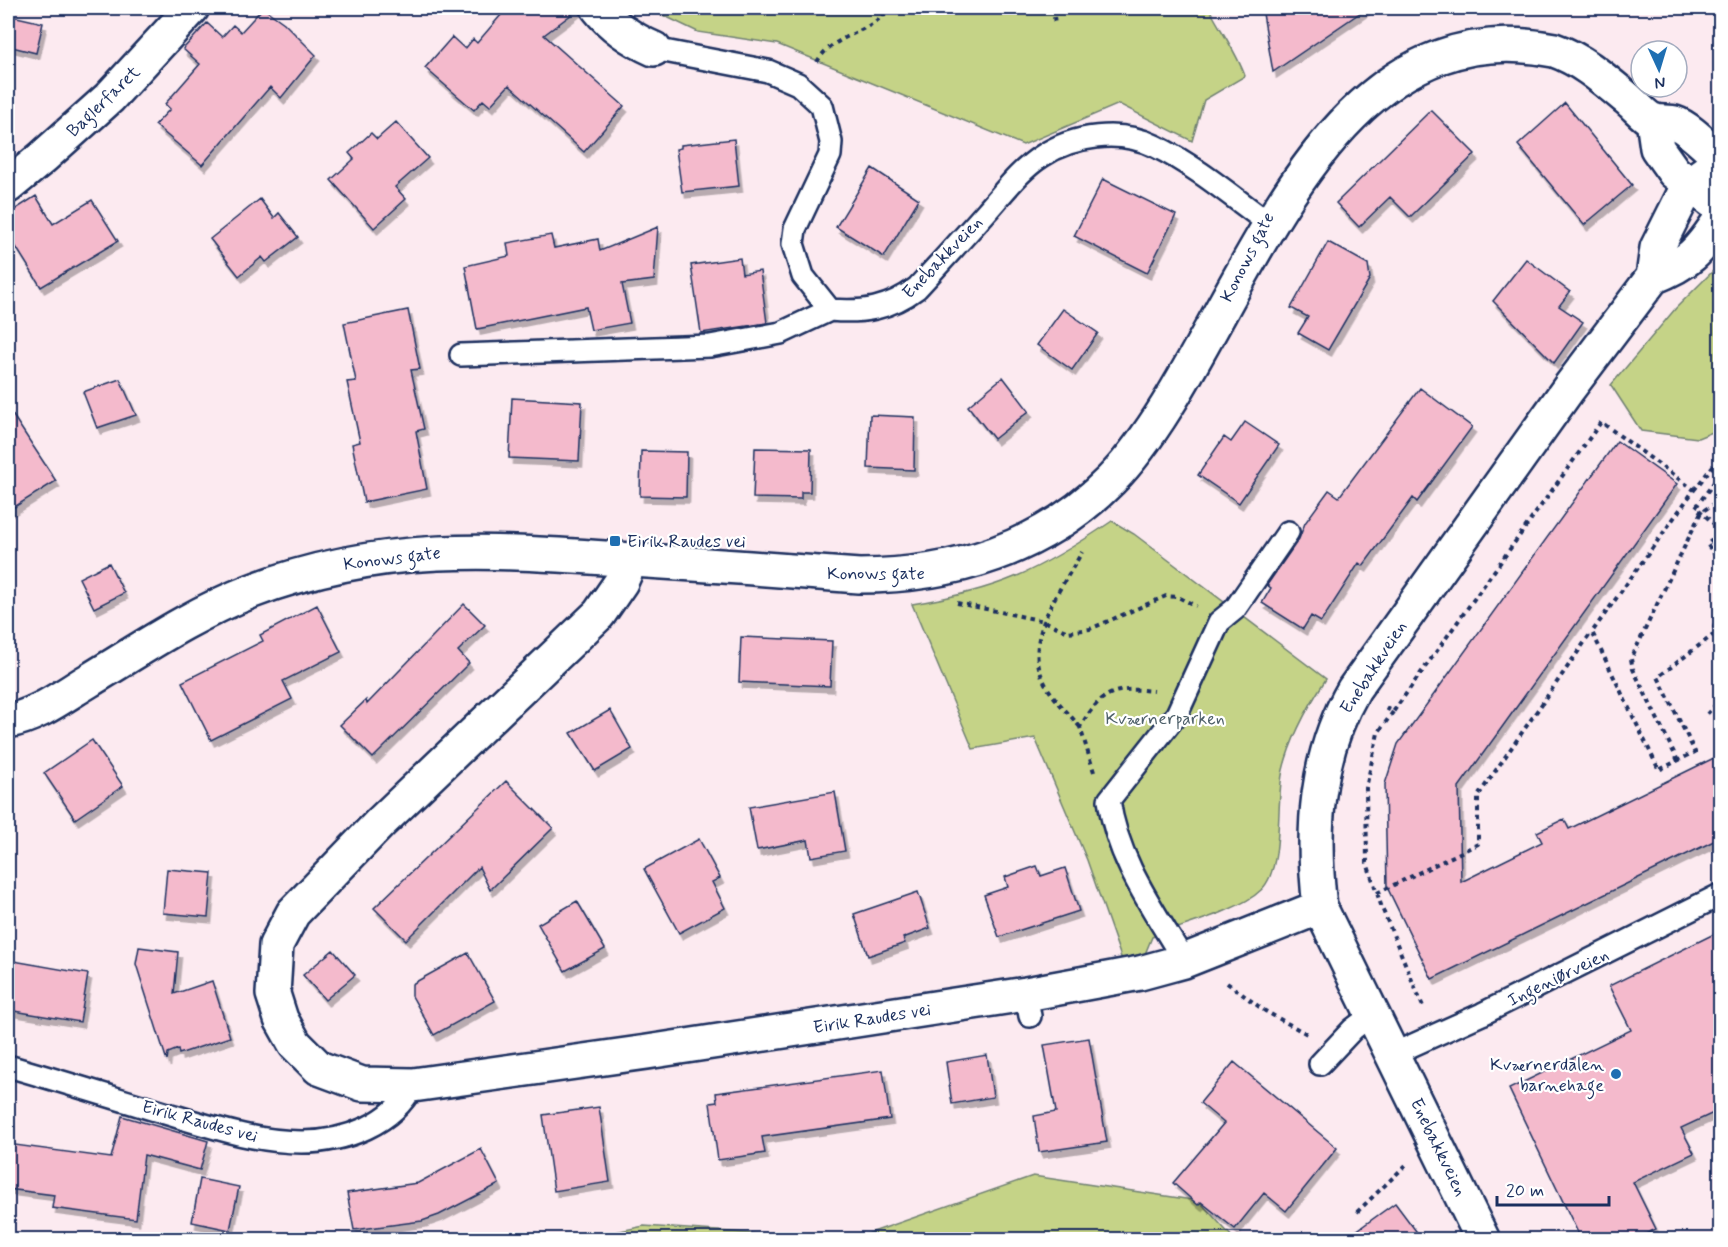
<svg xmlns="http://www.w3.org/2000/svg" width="1728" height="1247" font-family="Mynerve,sans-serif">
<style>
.green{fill:#c5d387;stroke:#708172;stroke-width:1.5}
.building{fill:#f4bacc;stroke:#1b2f5e;stroke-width:1.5;filter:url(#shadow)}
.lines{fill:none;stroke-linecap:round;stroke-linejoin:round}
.lane-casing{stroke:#1b2f5e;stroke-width:26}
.street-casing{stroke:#1b2f5e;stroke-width:38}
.secondary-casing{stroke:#1b2f5e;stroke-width:38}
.path{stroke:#1b2f5e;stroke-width:4;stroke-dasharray:4.5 4.5;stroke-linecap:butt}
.lane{stroke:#fff;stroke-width:21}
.street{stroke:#fff;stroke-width:33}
.secondary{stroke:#fff;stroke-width:33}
.poi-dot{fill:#1f6fb2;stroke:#fff;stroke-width:2}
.labels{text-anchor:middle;stroke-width:4.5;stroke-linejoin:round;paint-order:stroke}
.street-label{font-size:18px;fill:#1b2f5e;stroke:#fff}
.poi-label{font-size:18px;fill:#1b2f5e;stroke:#fff;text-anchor:start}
.park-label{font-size:18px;fill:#4e606a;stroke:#fff}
</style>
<defs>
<filter id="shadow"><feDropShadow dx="3.5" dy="6" stdDeviation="0" flood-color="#0004"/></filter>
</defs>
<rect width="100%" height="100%" fill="#fceaf0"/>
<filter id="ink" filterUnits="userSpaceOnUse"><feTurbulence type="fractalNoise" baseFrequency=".0167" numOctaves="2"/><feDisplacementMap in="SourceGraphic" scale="12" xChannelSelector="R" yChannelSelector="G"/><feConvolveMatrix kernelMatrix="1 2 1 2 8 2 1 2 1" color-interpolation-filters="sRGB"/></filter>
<g filter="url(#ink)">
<!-- green -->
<path class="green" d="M 648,8 L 1209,8 C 1220,30 1236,51 1245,76 L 1204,100 L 1192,141 L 1119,104 L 1023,145 L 777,44 L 698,32 Z
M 1720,264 L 1720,429 L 1698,438 L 1641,431 L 1611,385 L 1676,308 Z
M 1112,521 L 1134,534 L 1326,679 C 1307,708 1291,737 1283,770 C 1275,803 1285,867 1261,890 C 1240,911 1180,926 1152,937 L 1145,954 L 1122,960 L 1087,860 L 1035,738 L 973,749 L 912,604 C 999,590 1039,571 1112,521 Z
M 1033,1176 L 1199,1201 L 1234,1239 L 850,1240 Z
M 644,1226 L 833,1239 L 582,1239 Z"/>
<!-- building -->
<path class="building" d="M 263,8 L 284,23 L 316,55 L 281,98 L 270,87 L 202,165 L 155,125 L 170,109 L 165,104 L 200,64 L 183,49 L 207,23 L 222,37 L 233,25 L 241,32 Z
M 507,8 L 580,8 L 544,35 L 624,106 L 584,152 L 509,85 L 490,106 L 483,100 L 474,110 L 425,68 L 452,37 L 465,49 L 473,39 L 477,43 Z
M 1262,8 L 1367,8 L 1273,72 Z
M 8,15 L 43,23 L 36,53 L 8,46 Z
M 1565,103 L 1632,185 L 1584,225 L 1518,145 Z
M 1431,110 L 1475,154 L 1410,217 L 1390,197 L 1359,227 L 1336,203 Z
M 396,122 L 428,158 L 395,187 L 406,199 L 374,228 L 331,180 L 354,159 L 349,153 L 371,133 L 377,139 Z
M 734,139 L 739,186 L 682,192 L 676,149 L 681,148 L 681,145 Z
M 872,168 L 919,199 L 884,257 L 836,227 Z
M 1103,179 L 1176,215 L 1147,273 L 1074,236 Z
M 36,196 L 53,224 L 92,200 L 118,241 L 41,287 L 8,234 L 8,214 Z
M 260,199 L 274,218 L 279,213 L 298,237 L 266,262 L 262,257 L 239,276 L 210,239 Z
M 658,227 L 654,280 L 622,284 L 630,323 L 591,330 L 586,307 L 477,329 L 465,266 L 509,256 L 507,243 L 551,235 L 554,248 L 598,239 L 600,251 Z
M 1328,242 L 1368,264 L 1370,278 L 1328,350 L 1298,333 L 1308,317 L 1291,308 Z
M 740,258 L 742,274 L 760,271 L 767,323 L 701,333 L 691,265 Z
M 1526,259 L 1570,292 L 1559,306 L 1583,322 L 1554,363 L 1493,301 Z
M 1063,309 L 1098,333 L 1072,370 L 1037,345 Z
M 408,310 L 420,369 L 411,370 L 424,429 L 416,431 L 427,489 L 364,502 L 352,444 L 360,442 L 347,382 L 356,381 L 344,323 Z
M 1003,377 L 1029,411 L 994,439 L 968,406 Z
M 120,379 L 136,415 L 97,428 L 83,392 Z
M 1420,388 L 1472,427 L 1417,502 L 1413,498 L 1363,566 L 1359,563 L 1321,622 L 1311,616 L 1303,629 L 1262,603 L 1271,588 L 1267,585 L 1299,539 L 1305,523 L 1329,490 L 1339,497 Z
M 512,398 L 582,402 L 579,461 L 509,458 Z
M 8,408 L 56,481 L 8,511 Z
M 870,415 L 915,417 L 914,470 L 868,468 Z
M 1245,422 L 1279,445 L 1239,503 L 1198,475 L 1224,437 L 1231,442 Z
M 1617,441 L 1677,484 L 1459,787 L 1461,882 L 1542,842 L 1537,832 L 1564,819 L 1569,829 L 1720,755 L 1720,838 L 1432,979 L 1387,887 L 1385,784 L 1398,744 Z
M 755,448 L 811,449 L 810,492 L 801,492 L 801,499 L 753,498 Z
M 641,451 L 687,452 L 686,497 L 640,496 Z
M 109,563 L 124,593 L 94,608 L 79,578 Z
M 464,604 L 485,625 L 458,651 L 469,663 L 373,758 L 340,725 L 366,700 L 367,704 Z
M 317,605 L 341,652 L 283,681 L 292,699 L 211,740 L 182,682 L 263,641 L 260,635 Z
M 741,637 L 832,641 L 830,686 L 739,682 Z
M 610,710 L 632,749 L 595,771 L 571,733 Z
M 92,740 L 123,786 L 75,819 L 44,773 Z
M 506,781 L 553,828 L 490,890 L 479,867 L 406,940 L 374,908 Z
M 835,792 L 845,851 L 811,857 L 808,840 L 757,850 L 749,807 Z
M 699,839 L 720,878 L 712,882 L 725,908 L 679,933 L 644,869 Z
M 1037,866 L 1041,876 L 1065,868 L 1079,911 L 999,937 L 984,895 L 1008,887 L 1005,877 Z
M 167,869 L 212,873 L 208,917 L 163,913 Z
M 918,892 L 930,928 L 903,938 L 905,943 L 868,956 L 854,914 Z
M 577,901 L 605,949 L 565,971 L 538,924 Z
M 1720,931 L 1720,1110 L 1681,1128 L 1694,1153 L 1633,1182 L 1656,1229 L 1635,1239 L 1581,1239 L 1509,1089 L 1631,1030 L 1609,986 Z
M 139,947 L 178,952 L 174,994 L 212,981 L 230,1037 L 179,1054 L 178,1049 L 168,1053 L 167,1061 L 136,964 Z
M 333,950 L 355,975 L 325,1000 L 303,975 Z
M 468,953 L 495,1001 L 434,1035 L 412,996 L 412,984 Z
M 8,960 L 88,974 L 80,1022 L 8,1010 Z
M 1089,1038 L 1107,1142 L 1039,1152 L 1034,1116 L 1056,1112 L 1044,1045 Z
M 987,1055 L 993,1097 L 952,1104 L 946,1062 Z
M 1234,1062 L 1337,1148 L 1286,1211 L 1264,1193 L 1235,1229 L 1201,1202 L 1198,1205 L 1173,1183 L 1224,1123 L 1200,1103 Z
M 883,1070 L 890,1119 L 762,1137 L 765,1153 L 718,1160 L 710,1103 L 717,1102 L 716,1093 Z
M 599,1107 L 610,1182 L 554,1191 L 543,1115 Z
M 122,1116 L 208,1141 L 200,1170 L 144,1155 L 136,1219 L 52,1208 L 54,1195 L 8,1189 L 8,1144 L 111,1158 Z
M 481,1149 L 499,1184 L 439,1215 L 422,1221 L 354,1230 L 347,1193 L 418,1183 Z
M 200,1179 L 239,1187 L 230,1230 L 192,1222 Z
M 1395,1203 L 1422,1239 L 1345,1239 Z"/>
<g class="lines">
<!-- lane casing -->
<g class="lane-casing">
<path id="lane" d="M 654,49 L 768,71 L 798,84 L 822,106 L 831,142 L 830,155 L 795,229 L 793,244 L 803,276 L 830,310 C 863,313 889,309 917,288 C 940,263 964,237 987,211 C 1004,192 1020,170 1042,156 C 1074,135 1120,129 1155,146 C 1194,165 1229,194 1264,220
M 461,355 L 710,346 L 781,333 L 830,310
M 1184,961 C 1154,910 1117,860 1109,800 L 1177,714 L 1219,622 L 1235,609 L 1288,532
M 1026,994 L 1030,1016
M 1393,1054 L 1482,1014 L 1720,895
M 1320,1064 L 1353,1029 L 1374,1013
M 8,1066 C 64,1082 121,1100 178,1117 C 218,1129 259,1142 302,1142 C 345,1142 393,1124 413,1085"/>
</g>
<!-- street casing -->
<g class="street-casing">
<path id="street" d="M 598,8 C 613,27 631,39 654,49
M 8,186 L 42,158 L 109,98 L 192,8
M 1653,277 C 1689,263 1699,252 1720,220
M 631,560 L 621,582 L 599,614 L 380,823 L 293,913 L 276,945 L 273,994 L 281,1019 L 295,1044 L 319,1068 L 362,1084 L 413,1085 L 647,1052 L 1026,994 L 1140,973 L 1184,961 L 1320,907
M 1483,1240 L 1320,907 C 1311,830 1315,757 1354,689 L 1569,388 L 1653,277 L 1657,248 L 1689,184 L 1720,162"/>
</g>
<!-- secondary casing -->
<g class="secondary-casing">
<path id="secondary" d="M 1653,120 L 1657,148 L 1674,172 L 1720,207
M 8,721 C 37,716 63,696 88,681 C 141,649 194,613 252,591 C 383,541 496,550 633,560 C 708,565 784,570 859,576 C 953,576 1043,549 1111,480 C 1238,351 1305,0 1554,50 C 1583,60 1607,82 1630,101 C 1637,107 1644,116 1652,120 C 1659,123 1668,121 1675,123 C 1688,127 1709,149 1720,158"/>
</g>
<!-- path -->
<path class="path" d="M 1053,8 L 1055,24
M 817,62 C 830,39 857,35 876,21 C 881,18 886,12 890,8
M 1720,474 L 1696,507 L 1713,523 L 1720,518
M 1694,490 L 1720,457
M 1720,534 L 1707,544 L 1720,562
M 957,603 L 1044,621 L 1068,632 L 1090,629 L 1166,596 L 1178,597 L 1196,606
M 1386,708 L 1393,712 L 1601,422 L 1694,490 L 1592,632 L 1659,770 L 1695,752 L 1658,677 L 1713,635 L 1720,594
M 1393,712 L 1378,733 L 1366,788 L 1367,863 L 1382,908 L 1424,1009
M 1707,714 L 1720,700
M 1080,727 C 1068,712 1050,696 1043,679 C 1023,636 1062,588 1082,552
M 1678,761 L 1633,669 L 1631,659 L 1701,512 L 1720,500
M 1094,772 L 1080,727 C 1102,691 1113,687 1154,691
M 1377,893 L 1478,844 L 1478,796 L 1591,633
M 1227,983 L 1265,1011 L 1307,1034
M 1357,1212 L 1406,1165"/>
<!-- lane -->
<use href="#lane" class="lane"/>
<!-- street -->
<use href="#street" class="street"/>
<!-- secondary -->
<use href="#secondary" class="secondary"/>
</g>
</g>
<!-- markers -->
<g class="poi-dot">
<rect x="609" y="535" width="12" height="12" rx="3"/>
<circle cx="1616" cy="1074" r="6"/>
</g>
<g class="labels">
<!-- street labels -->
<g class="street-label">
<text transform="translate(103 101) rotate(-44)" y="6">Baglerfaret</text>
<text transform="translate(942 257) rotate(-46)" y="6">Enebakkveien</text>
<text transform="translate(1247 257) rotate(-63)" y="6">Konows gate</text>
<text transform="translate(392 558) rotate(-7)" y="6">Konows gate</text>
<text x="876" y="579">Konows gate</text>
<text transform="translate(1373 667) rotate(-57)" y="6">Enebakkveien</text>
<text transform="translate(1558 977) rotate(-26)" y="6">Ingeniørveien</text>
<text transform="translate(872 1018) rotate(-9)" y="6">Eirik Raudes vei</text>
<text transform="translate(200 1121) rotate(15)" y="6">Eirik Raudes vei</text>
<text transform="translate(1439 1147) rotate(64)" y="6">Enebakkveien</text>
</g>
<!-- poi labels -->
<g class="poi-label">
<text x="627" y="547">Eirik Raudes vei</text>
<text x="1604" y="1070" text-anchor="end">Kværnerdalen<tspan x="1604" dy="21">barnehage</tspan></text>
</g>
<!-- park labels -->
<g class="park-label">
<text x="1165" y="724">Kværnerparken</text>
</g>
</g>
<!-- margin -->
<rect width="1728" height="1247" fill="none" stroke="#fff" stroke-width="30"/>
<rect x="15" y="15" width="1698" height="1217" fill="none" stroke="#1b2f5e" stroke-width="2" filter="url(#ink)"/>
<!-- north arrow -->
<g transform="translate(1659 69) rotate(176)"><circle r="28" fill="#ffffff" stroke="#a4acbf" stroke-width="1.5"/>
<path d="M0-4.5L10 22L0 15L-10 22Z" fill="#1f6fb2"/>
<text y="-9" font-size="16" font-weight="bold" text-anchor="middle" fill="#1b2f5e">N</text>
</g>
<!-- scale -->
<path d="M1497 1196v9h112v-9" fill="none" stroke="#1b2f5e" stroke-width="3"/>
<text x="1506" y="1196" font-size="18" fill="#1b2f5e" stroke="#ffffff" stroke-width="4.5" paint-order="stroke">20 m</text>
</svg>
